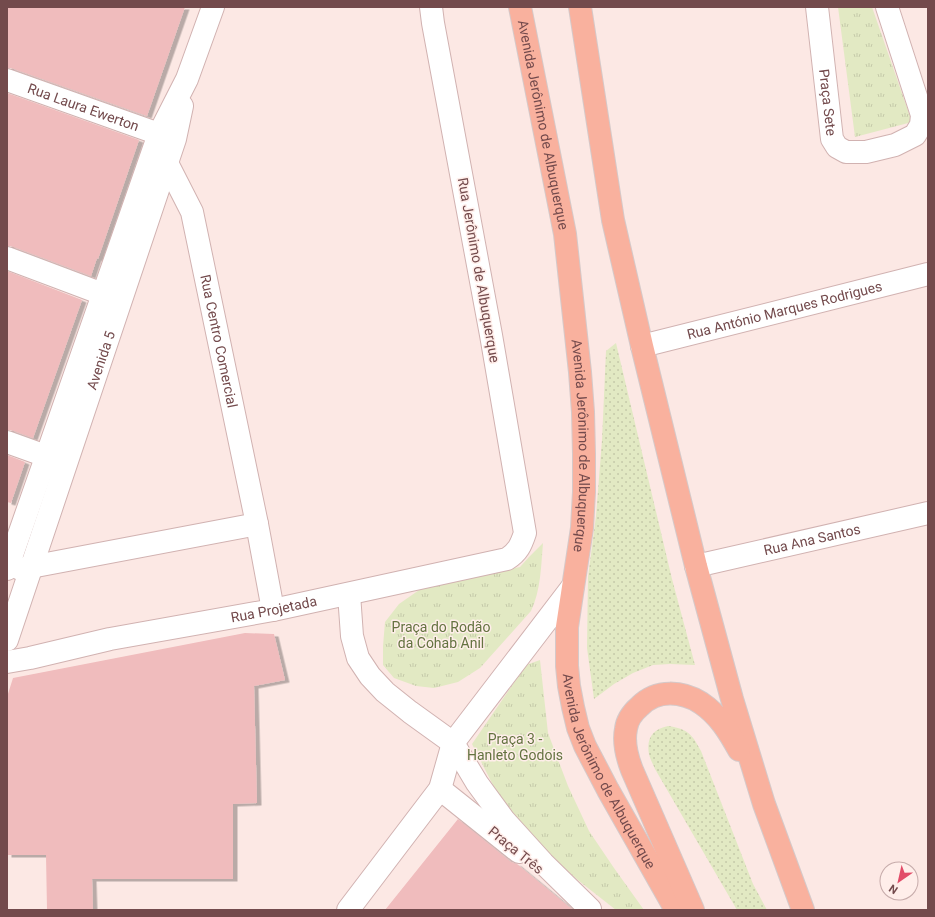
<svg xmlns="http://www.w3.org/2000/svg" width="935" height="917" font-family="Roboto,sans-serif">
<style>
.grass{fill:url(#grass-dots)}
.park{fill:url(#park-tufts)}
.building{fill:#f0bcbd;filter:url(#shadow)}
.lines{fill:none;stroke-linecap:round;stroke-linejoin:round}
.minor-casing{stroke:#d1b2b1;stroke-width:24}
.major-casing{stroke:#d5c9c9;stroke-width:24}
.minor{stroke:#fff;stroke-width:22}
.major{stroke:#f9b19e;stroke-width:22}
.labels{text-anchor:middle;stroke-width:3;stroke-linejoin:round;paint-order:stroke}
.street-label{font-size:14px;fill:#734a4c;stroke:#ffeeea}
.park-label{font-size:14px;fill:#647340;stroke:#ffeeea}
</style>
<defs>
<pattern id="grass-dots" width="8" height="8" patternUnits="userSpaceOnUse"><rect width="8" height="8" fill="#e2e9c3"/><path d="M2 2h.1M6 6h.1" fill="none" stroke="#c5c9a9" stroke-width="1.8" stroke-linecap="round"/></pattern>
<pattern id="park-tufts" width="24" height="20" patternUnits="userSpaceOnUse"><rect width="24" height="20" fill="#e2e9c3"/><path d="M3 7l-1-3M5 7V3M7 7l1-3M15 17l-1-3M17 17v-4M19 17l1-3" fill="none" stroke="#c5c9a9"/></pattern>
<filter id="shadow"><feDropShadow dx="4.5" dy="2.5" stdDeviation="0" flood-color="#0004"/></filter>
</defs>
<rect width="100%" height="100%" fill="#fce8e4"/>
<!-- grass -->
<path class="grass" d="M 616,343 L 672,579 L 695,665 L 670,664 L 653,665 L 633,673 L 614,684 L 594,699 L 587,648 L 588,577 L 596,516 L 602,440 L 606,351 Z
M 668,726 C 688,729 692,734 701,751 L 753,884 L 767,910 L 737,910 L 655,769 C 653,764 650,759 649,754 C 646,738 653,729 668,726 Z"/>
<!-- park -->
<path class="park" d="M 838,7 L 872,7 L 912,122 L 855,137 Z
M 543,543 C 541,566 541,590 531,611 L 480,668 L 458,682 L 434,688 L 416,686 L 394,678 L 383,665 L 383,646 L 385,622 L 399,604 L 422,588 L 520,567 L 529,557 Z
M 540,660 L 548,733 L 568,786 L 589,831 L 614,868 L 644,910 L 616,910 L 579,881 L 554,859 L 514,817 L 494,787 L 472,744 L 526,665 Z"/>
<!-- building -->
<path class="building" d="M 7,7 L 185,7 L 147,116 L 11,68 L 7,68 Z
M 7,93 L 139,140 L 98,259 L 97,258 L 91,276 L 11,246 L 7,246 Z
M 7,271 L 82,300 L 33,438 L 11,430 L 7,430 Z
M 7,455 L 25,462 L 11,503 L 7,502 Z
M 245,633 L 274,634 L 285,680 L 254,686 L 257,803 L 233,804 L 233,879 L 92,879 L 93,910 L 47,910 L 46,855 L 7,855 L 7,697 L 13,678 Z
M 458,819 L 511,862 L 517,864 L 573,910 L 385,910 Z"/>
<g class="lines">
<!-- minor casing -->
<g class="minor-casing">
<g id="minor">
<path id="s1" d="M 817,7 L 832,139 L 837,147 L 846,152 L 866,152 L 895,145 L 915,135 L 921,125 L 922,115 L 887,7"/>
<path id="s2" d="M 7,80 L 159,134"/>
<path id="s3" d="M 167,163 L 192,212 L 257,524 L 273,610"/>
<path d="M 7,258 L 116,299"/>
<path id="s4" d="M 642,346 L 928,274"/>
<path d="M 7,442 L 46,456"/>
<path id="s5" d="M 696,566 L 928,513"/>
<path d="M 7,569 L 159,134 L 187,79 L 213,7"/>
<path d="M 20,569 L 257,524"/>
<path d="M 349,594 L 352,636 L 358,658 L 370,676 L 385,692 L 410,712 L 453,743 L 477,783 L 504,820 L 543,863 L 590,909 L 589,910"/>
<path id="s6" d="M 7,640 L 175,139 L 182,106"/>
<path id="s7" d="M 7,662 L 30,658 L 110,639 L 273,610 L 507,559 C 518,552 521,545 525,533 L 491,335 L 433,23 L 431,7"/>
<path d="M 440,789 L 519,852"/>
<path d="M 348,910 L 440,789 L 453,743 L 573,586"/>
</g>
</g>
<!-- major casing -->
<g class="major-casing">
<g id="major">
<path id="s8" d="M 520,7 L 565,234 L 580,372 L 583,412 L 584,454 L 584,492 L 582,528 L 567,627 L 567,666 L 569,686 L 573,707 L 578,728 L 585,746 L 608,790 L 676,910"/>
<path d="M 580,7 L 613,220 L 642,346 L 696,566 L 732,699 L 764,804 L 803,910"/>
<path d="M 693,910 L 632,770 C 627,757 623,743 626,729 C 627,720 633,712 640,706 C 657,689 682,691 701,703 C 719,715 729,732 739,750"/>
</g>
</g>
<!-- minor -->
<use href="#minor" class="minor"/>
<!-- major -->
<use href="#major" class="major"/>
</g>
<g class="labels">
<!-- street labels -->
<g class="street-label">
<text dy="5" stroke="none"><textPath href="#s1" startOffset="96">Praça Sete</textPath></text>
<text dy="5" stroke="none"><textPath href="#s2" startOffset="81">Rua Laura Ewerton</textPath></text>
<text dy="5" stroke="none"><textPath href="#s8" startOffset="120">Avenida Jerônimo de Albuquerque</textPath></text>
<text transform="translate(479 270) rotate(80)" y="5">Rua Jerônimo de Albuquerque</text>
<text dy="5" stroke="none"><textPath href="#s4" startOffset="147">Rua António Marques Rodrigues</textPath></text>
<text dy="5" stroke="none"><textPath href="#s3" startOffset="187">Rua Centro Comercial</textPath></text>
<text dy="5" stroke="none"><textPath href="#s6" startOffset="295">Avenida 5</textPath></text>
<text dy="5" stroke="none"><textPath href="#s8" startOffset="444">Avenida Jerônimo de Albuquerque</textPath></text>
<text dy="5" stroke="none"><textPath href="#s5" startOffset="119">Rua Ana Santos</textPath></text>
<text dy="5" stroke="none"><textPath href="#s7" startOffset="272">Rua Projetada</textPath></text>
<text dy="5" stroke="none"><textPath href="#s8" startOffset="780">Avenida Jerônimo de Albuquerque</textPath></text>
<text transform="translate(516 850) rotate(39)" y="5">Praça Três</text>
</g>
<!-- park labels -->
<g class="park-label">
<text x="441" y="632">Praça do Rodão<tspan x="441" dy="16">da Cohab Anil</tspan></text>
<text x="515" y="744">Praça 3 -<tspan x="515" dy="16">Hanleto Godois</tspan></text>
</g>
</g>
<!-- border -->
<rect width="935" height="917" fill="none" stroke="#734a4c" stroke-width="16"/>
<!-- north arrow -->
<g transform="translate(899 881) rotate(214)"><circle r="19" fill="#ffeeea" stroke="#c7acab"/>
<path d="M0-3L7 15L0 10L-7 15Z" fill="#e24c68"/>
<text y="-6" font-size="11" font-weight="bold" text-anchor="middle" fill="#734a4c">N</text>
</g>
</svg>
